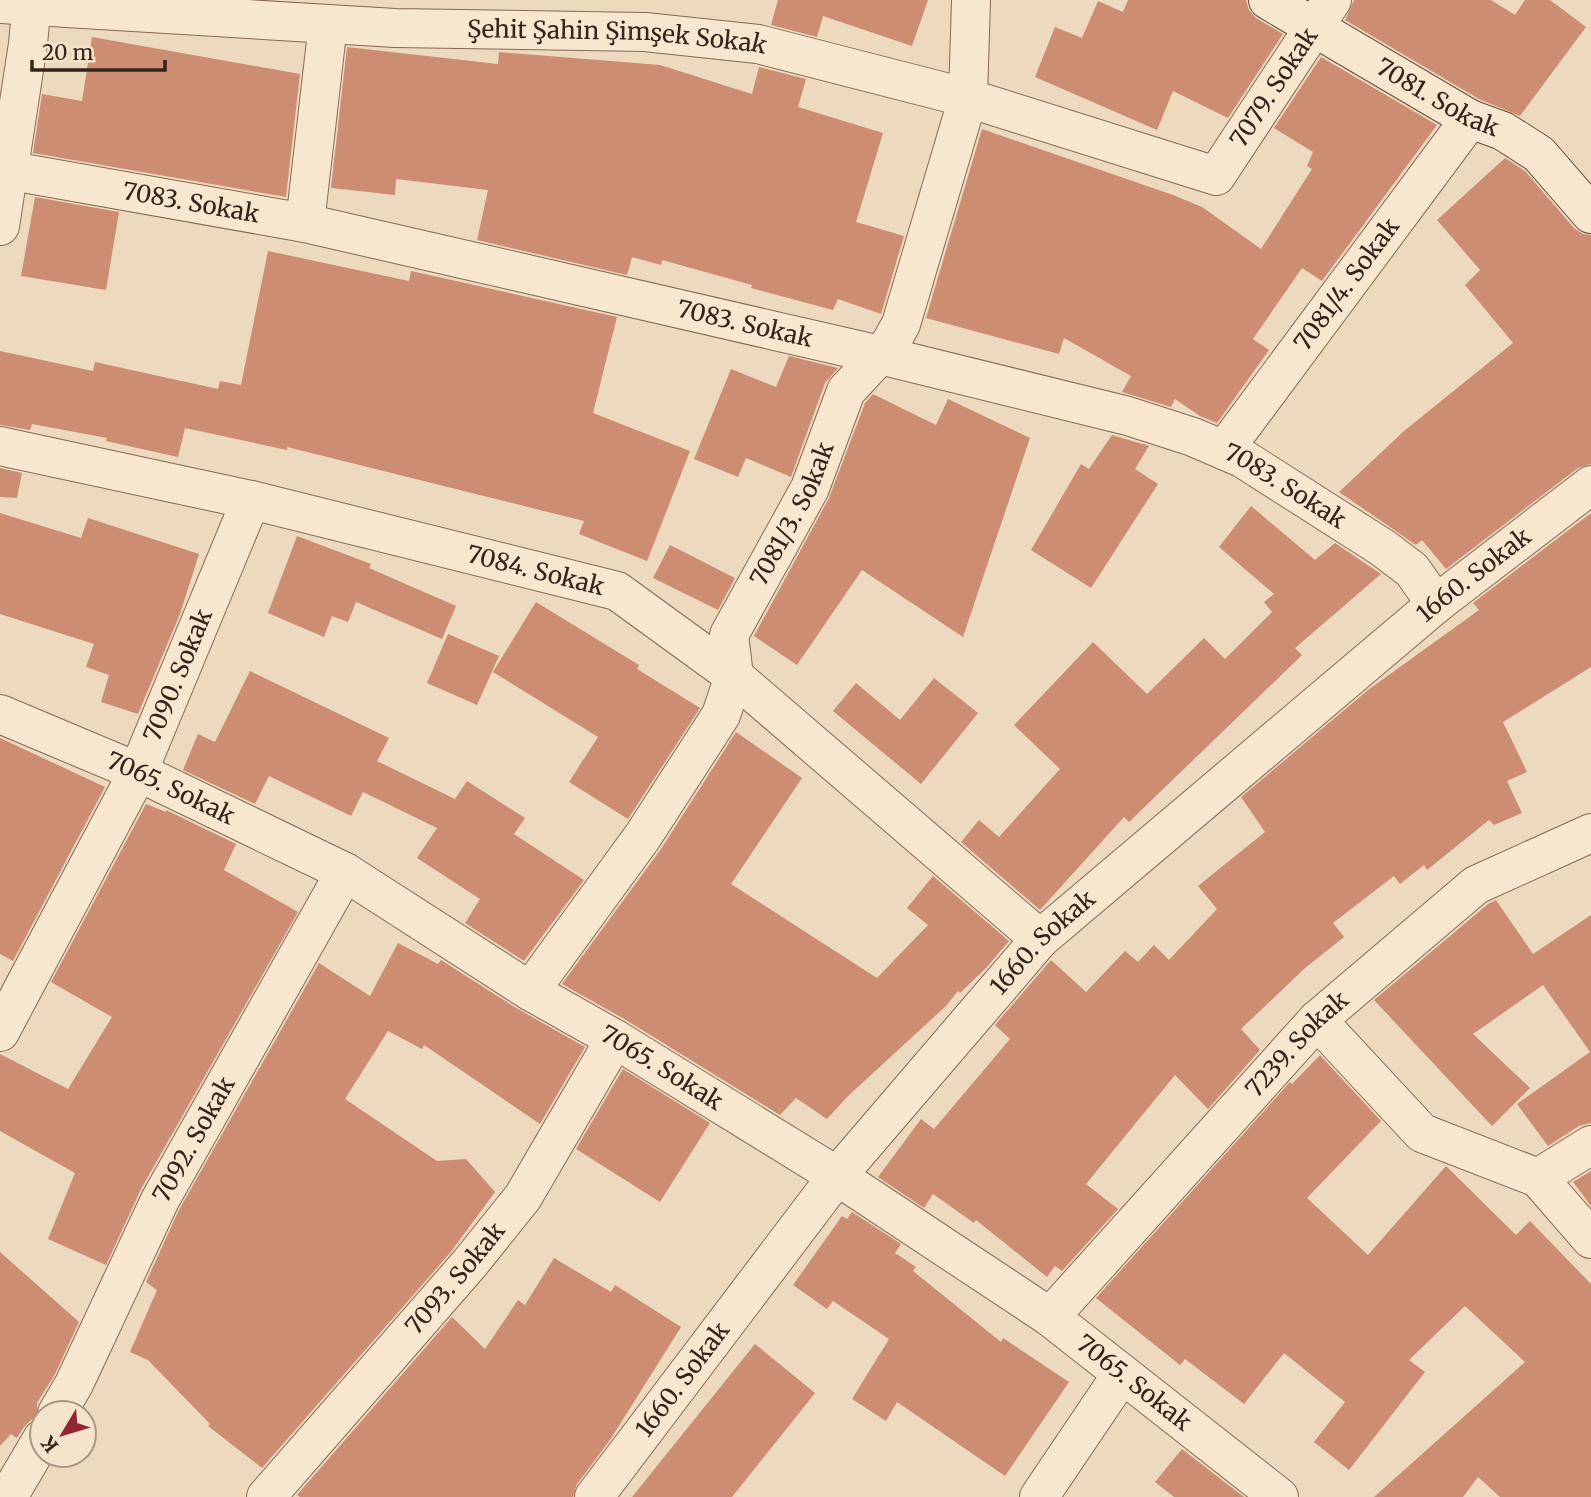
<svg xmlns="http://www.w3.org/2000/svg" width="1591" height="1497" font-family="Merriweather,serif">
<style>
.building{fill:#cc8d72}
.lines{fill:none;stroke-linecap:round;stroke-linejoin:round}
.street-casing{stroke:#856956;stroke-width:40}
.secondary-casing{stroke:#664b3a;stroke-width:40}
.street{stroke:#f8e7cf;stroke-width:38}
.secondary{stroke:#f8e7cf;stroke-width:38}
.labels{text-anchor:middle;stroke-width:5;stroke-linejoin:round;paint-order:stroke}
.street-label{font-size:24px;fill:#34241b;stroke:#f5e4cc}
</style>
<rect width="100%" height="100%" fill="#edd9bd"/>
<!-- building -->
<path class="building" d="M 778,0 L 928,0 L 912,46 L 823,16 L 817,37 L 771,25 Z
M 1128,0 L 1246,0 L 1249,10 L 1256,18 L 1283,34 L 1228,118 L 1173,91 L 1157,130 L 1035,77 L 1055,27 L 1082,38 L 1098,1 L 1123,12 Z
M 1354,0 L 1491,0 L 1515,15 L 1525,0 L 1550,0 L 1586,27 L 1520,116 L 1479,99 L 1345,20 Z
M 92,37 L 300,74 L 286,197 L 33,153 L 42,94 L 82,101 Z
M 347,47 L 498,64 L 499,52 L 660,65 L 752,94 L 759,67 L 806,79 L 798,107 L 883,133 L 856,222 L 904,236 L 881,314 L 838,299 L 833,310 L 751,288 L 752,285 L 662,260 L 661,265 L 632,257 L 627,275 L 477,240 L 488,190 L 396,179 L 395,195 L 331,188 Z
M 1321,57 L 1437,125 L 1322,281 L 1302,268 L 1253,339 L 1269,350 L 1217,423 L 1200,416 L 1175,399 L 1171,407 L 1122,392 L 1131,376 L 1064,338 L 1059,354 L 926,318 L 982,129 L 1173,195 L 1202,207 L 1261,249 L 1312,169 L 1307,166 L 1313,152 L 1274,128 Z
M 1505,158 L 1525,171 L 1574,228 L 1583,234 L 1591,235 L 1591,464 L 1578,468 L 1446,569 L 1422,540 L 1416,545 L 1339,492 L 1404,431 L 1513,343 L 1465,285 L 1480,270 L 1437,220 Z
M 35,197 L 119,212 L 106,290 L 21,276 Z
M 268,251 L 409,281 L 411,271 L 617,317 L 593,413 L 690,451 L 647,561 L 579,534 L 584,521 L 287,447 L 287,450 L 185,428 L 178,457 L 106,441 L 107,438 L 32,424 L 30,430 L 0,425 L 0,351 L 93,371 L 95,362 L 218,389 L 220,381 L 241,385 Z
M 789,356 L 838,368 L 825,383 L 791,477 L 746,458 L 738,477 L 694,459 L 731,369 L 776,387 Z
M 873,394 L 936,425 L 948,399 L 1030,438 L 963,637 L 862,570 L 797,665 L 754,636 L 829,498 L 865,403 Z
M 1112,435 L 1149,446 L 1135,469 L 1158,484 L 1091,588 L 1031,550 L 1081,464 L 1089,469 Z
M 0,468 L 22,473 L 17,498 L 0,497 Z
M 1251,506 L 1315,560 L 1335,543 L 1381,574 L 1295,648 L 1302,655 L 1129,822 L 1124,817 L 1040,910 L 961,842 L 979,820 L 999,837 L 1060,769 L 1014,725 L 1093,642 L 1147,694 L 1204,638 L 1225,659 L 1272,612 L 1264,602 L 1274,594 L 1219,547 Z
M 0,513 L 81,538 L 88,518 L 199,554 L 180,614 L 138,714 L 101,702 L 109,675 L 86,667 L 94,644 L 0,614 Z
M 1591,513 L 1591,667 L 1503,722 L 1527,772 L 1507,781 L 1522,813 L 1494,825 L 1489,820 L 1427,870 L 1424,865 L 1400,884 L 1394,876 L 1333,923 L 1344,937 L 1304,969 L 1241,1029 L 1260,1050 L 1208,1109 L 1175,1075 L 1086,1184 L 1118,1209 L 1062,1271 L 1055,1266 L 1047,1277 L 976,1220 L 974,1223 L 933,1194 L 924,1208 L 878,1177 L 921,1119 L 934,1129 L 1010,1039 L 995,1025 L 1051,960 L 1086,992 L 1125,951 L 1138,962 L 1154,945 L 1169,960 L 1217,909 L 1198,886 L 1265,832 L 1241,797 L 1368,690 L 1479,610 L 1473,603 Z
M 297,536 L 371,564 L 369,568 L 456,606 L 442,639 L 356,602 L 348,622 L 332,616 L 324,637 L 268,613 Z
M 670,545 L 735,578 L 718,610 L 653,578 Z
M 536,602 L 639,665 L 637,669 L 700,708 L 628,819 L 569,782 L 598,737 L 493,672 Z
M 448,634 L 499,656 L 477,705 L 427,683 Z
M 250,671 L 389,738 L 377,761 L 455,799 L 467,781 L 525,818 L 514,834 L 584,880 L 524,961 L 465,923 L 480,899 L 417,858 L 437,828 L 363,792 L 351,816 L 269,776 L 255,804 L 183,770 L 198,734 L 215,742 Z
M 934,678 L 978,713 L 921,784 L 833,711 L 856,683 L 900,720 Z
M 736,732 L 802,778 L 731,884 L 877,978 L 928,925 L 907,908 L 933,876 L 1009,941 L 986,968 L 960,993 L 958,991 L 946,1006 L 847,1097 L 827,1119 L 796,1098 L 780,1115 L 626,1020 L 562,984 L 661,849 Z
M 0,738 L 105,787 L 13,961 L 0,954 Z
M 146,804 L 166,812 L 166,810 L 236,844 L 224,870 L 298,912 L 141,1189 L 106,1265 L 48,1239 L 75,1173 L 0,1131 L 0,1054 L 68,1089 L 112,1017 L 51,982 Z
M 1496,900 L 1533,954 L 1591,915 L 1591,1123 L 1579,1126 L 1548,1146 L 1517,1104 L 1590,1052 L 1543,985 L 1473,1034 L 1530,1088 L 1492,1126 L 1374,1000 L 1488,904 Z
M 398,943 L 438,964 L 441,960 L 518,1009 L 585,1047 L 540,1124 L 424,1045 L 422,1049 L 388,1031 L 345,1099 L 437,1161 L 466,1159 L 495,1192 L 450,1253 L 262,1468 L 208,1426 L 210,1424 L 148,1360 L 130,1352 L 157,1290 L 146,1282 L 179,1210 L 319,963 L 370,996 Z
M 1320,1055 L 1381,1121 L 1307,1198 L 1368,1255 L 1446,1166 L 1516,1235 L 1530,1221 L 1591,1284 L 1591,1497 L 1500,1497 L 1478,1477 L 1463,1497 L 1374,1497 L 1525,1362 L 1465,1306 L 1409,1360 L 1425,1372 L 1349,1470 L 1314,1442 L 1345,1402 L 1284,1353 L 1244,1404 L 1185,1359 L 1180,1365 L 1096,1298 L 1290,1082 L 1292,1084 Z
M 623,1069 L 710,1123 L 660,1202 L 576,1149 Z
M 1591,1171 L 1591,1206 L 1573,1182 Z
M 852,1212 L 901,1244 L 895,1253 L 916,1267 L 913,1271 L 1001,1342 L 1003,1338 L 1069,1382 L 1005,1476 L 897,1402 L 886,1421 L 852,1399 L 889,1339 L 833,1301 L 827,1309 L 793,1285 L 842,1216 L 847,1219 Z
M 0,1252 L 79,1322 L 55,1374 L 37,1403 L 37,1418 L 31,1420 L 24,1427 L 17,1438 L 11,1434 L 0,1446 Z
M 554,1258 L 611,1292 L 615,1285 L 681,1327 L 610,1440 L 577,1484 L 573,1497 L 300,1497 L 297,1495 L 452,1317 L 485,1349 L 518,1300 L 525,1305 Z
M 755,1344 L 815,1393 L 732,1497 L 632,1497 Z
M 1182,1449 L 1244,1497 L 1174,1497 L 1155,1482 Z"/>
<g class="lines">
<!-- street casing -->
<g class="street-casing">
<g id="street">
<path id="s1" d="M 0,4 L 395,28 L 645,32 L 758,44 L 968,98 L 1216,176 L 1332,0"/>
<path id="s2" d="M 0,169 L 305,223 L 880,355 L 1128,416 L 1193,437 L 1242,458 L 1383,548 L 1412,570 L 1436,604"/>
<path d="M 305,223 L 328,24"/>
<path d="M 0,226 L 28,44 L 32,0"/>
<path id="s3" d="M 0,446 L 251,500 L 617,591 L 734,676 L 1040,939"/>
<path id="s4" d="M 1224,450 L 1470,119"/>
<path id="s5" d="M 0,714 L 138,772 L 345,872 L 530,991 L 615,1039 L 837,1176 L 1050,1317 L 1279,1497"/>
<path id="s6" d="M 530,991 L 643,836 L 721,715 L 734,676 L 729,635 L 810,488 L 846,391 L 890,344 L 901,324 L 968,98 L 971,0"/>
<path d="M 1317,1020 L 1422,1133 L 1538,1178 L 1591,1239"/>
<path id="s7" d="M 0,1032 L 138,772 L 251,500"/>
<path d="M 1538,1178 L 1591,1145"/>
<path id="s8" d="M 1050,1317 L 1317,1020 L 1476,885 L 1591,833"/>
<path id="s9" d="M 57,1413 L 74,1384 L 160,1200 L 345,872"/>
<path d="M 8,1497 L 42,1439"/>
<path id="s10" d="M 266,1497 L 470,1263 L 523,1197 L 615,1039"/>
<path id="s11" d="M 594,1497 L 837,1176 L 1040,939 L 1436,604 L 1591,485"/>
<path d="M 1039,1497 L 1122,1374"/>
</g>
</g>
<!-- secondary casing -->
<g class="secondary-casing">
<g id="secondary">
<path id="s12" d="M 1268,0 L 1470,119 L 1503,131 L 1539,154 L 1591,214"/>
</g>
</g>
<!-- street -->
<use href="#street" class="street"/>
<!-- secondary -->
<use href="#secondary" class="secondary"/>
</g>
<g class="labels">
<!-- street labels -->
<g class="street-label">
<text dy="8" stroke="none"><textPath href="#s1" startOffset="618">Şehit Şahin Şimşek Sokak</textPath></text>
<text dy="8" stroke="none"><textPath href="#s1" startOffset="1342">7079. Sokak</textPath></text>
<text dy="8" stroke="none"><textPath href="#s12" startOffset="196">7081. Sokak</textPath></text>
<text dy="8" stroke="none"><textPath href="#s2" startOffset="194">7083. Sokak</textPath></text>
<text dy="8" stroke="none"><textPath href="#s4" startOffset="206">7081/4. Sokak</textPath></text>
<text dy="8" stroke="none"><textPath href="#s2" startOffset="761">7083. Sokak</textPath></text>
<text dy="8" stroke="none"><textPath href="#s2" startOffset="1328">7083. Sokak</textPath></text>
<text dy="8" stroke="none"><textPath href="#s6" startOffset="555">7081/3. Sokak</textPath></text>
<text dy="8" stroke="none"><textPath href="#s3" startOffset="550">7084. Sokak</textPath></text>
<text dy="8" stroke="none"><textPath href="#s11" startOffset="1281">1660. Sokak</textPath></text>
<text dy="8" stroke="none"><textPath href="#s7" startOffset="399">7090. Sokak</textPath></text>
<text dy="8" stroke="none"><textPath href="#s5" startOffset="186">7065. Sokak</textPath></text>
<text dy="8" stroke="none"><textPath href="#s11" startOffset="714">1660. Sokak</textPath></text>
<text dy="8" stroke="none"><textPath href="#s8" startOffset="368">7239. Sokak</textPath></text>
<text dy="8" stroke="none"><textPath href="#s5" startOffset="752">7065. Sokak</textPath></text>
<text dy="8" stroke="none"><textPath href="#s9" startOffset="306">7092. Sokak</textPath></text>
<text dy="8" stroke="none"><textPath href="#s10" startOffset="289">7093. Sokak</textPath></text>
<text dy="8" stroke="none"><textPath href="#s11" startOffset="147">1660. Sokak</textPath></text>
<text dy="8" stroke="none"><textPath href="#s5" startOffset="1320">7065. Sokak</textPath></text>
</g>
</g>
<!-- north arrow -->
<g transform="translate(63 1434) rotate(232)"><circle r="33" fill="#f5e4cc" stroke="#a89785" stroke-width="2"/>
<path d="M0-5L12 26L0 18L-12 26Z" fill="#932634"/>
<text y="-10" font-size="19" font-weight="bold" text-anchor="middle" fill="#34241b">K</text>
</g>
<!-- scale -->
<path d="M32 60v10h133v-10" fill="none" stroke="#34241b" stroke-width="3.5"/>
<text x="42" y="60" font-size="21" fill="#34241b" stroke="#f5e4cc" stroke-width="5" paint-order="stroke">20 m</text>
</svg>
